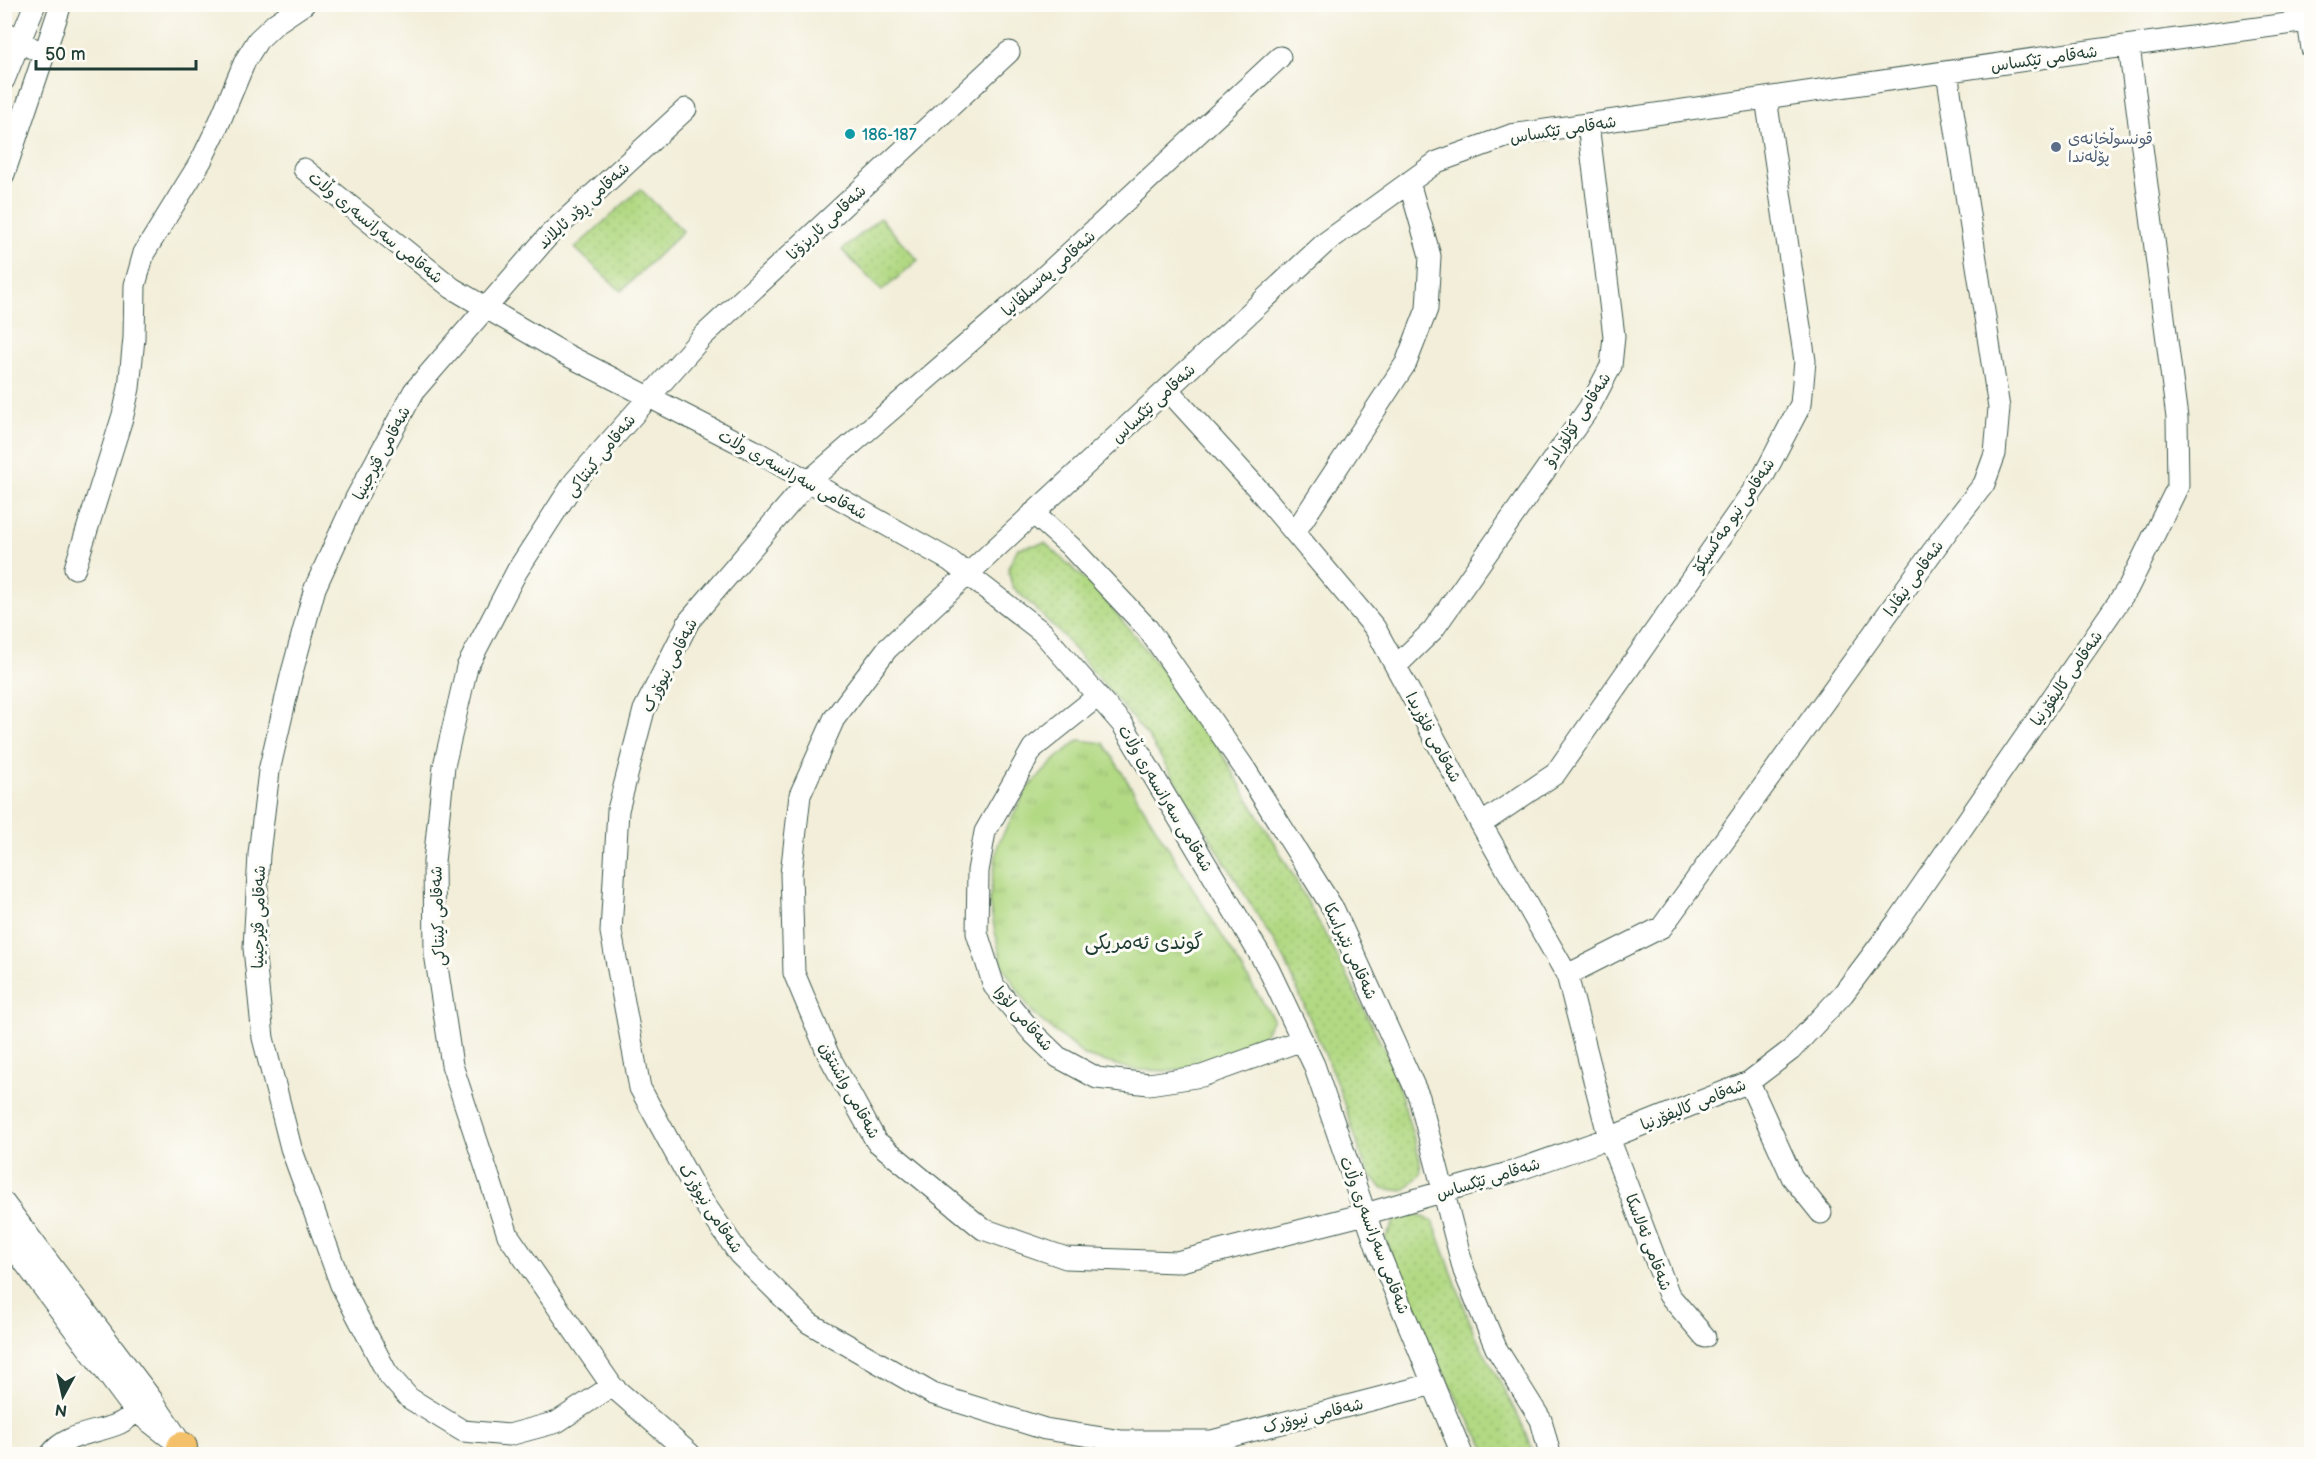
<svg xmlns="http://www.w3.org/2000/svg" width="2316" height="1459" font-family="'Balsamiq Sans','Playpen Sans Arabic',sans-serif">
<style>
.grass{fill:url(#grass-tufts);stroke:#688b5c;stroke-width:1.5}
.garden{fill:url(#garden-dots);stroke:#688b5c;stroke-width:1.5}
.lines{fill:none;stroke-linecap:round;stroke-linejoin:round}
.minor-casing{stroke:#3f584d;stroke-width:23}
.highway-casing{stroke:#3f584d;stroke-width:32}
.minor{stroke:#fff;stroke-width:21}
.highway{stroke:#f4c16a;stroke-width:30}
.culture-dot{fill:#0f9aa8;stroke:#fdfcf7;stroke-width:2}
.service-dot{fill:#5c6f8a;stroke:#fdfcf7;stroke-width:2}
.labels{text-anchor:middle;stroke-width:6;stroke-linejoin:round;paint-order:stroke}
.street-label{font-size:16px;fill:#1f3d34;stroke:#fdfcf7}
.culture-label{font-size:16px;fill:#0d838f;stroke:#fdfcf7;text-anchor:start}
.service-label{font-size:16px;fill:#4e5e75;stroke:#fdfcf7;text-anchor:start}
.quarter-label{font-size:20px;fill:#1f3d34;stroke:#fdfcf7}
</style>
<defs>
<pattern id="grass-tufts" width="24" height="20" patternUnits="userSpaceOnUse" patternTransform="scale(1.5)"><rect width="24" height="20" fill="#b2d984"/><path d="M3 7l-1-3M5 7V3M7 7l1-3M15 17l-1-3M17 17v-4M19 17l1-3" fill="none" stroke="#99bb73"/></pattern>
<pattern id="garden-dots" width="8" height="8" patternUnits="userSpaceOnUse" patternTransform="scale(1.5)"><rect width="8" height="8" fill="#b2d984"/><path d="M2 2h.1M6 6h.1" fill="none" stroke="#99bb73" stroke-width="1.8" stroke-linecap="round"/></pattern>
</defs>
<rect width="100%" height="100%" fill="#fdfcf7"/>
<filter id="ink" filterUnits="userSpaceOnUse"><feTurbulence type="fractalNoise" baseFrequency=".0167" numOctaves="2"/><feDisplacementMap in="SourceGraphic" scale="12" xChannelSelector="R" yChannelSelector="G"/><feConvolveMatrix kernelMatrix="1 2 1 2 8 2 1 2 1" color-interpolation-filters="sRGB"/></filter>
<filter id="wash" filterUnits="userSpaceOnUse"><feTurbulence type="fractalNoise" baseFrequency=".008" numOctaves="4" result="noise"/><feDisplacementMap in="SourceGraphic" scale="24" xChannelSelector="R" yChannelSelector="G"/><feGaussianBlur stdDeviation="1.35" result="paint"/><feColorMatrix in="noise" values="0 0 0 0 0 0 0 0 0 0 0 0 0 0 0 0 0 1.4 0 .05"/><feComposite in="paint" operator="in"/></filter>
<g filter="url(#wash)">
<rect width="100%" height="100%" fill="#f2eed9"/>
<!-- grass -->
<path class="grass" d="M 1079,740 L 1104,743 L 1273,1019 L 1258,1046 L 1212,1064 L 1173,1071 L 1134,1070 L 1085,1056 L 1033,1014 L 1002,965 L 989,902 L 998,844 L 1027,789 L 1056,759 Z"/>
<!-- garden -->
<path class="garden" d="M 640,189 L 683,231 L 621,291 L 575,248 Z
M 880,218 L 918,260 L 882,291 L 842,250 Z
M 1045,543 L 1099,592 L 1201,718 L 1293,875 L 1338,958 L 1393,1067 L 1420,1160 L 1421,1174 L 1403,1191 L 1382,1188 L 1367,1172 L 1337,1083 L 1285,960 L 1149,738 L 1062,635 L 1012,586 L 1008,568 L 1018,548 Z
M 1410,1212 L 1433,1221 L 1474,1333 L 1521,1422 L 1534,1454 L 1489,1454 C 1447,1385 1412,1314 1385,1238 L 1394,1222 Z"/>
</g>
<g filter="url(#ink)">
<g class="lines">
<!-- minor casing -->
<g class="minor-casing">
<path id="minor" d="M 2308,21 L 2312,49
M 4,31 L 32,48
M 2129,46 L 2177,418 L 2178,486 L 2128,588 L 1898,921 L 1843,994 L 1791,1050 L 1749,1082 L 1609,1138 L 1515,1171 L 1365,1214 L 1177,1262 L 1066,1258 L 983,1229 L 876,1141 L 828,1054 L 794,973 L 791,874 L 800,795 L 834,719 L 887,649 L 1325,243 L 1437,162 L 1511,135 L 2096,50 L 2308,21 L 2312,21
M 1280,57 L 1032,288 L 809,481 L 689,621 L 644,710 L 618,810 L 611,932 L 640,1088 L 697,1193 L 739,1254 L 809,1323 L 933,1394 L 1045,1429 L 1122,1441 L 1212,1441 L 1433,1384
M 4,80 L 35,4
M 304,169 L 452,288 L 565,354 L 753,450 L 949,560 L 1042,632 L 1123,725 L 1268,968 L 1314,1065 L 1377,1248 L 1462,1454
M 4,174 L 61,4
M 1168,390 L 1258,489 L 1375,628 L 1481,824 L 1567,975 L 1609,1138 L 1669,1295 L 1705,1337
M 1033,513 L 1070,546 L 1148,629 L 1245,769 L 1334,910 L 1419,1097 L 1464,1271 L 1496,1348 L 1541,1420 L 1550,1454
M 1295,532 L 1406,363 L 1427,309 L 1430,256 L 1409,182
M 75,568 L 123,415 L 129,388 L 134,338 L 135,285 L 144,253 L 201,161 L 217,128 L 245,61 L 258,40 L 276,23 L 304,4
M 1396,666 L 1433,630 L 1589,408 L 1611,366 L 1614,336 L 1588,124
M 1098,696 L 1033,748 L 985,832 L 978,871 L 977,933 L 994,986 L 1033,1033 L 1058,1057 L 1097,1078 L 1149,1084 L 1202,1076 L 1302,1040
M 1481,824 L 1555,774 L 1764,475 L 1801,404 L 1805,361 L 1766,98
M 1567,975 L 1662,927 L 1948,530 L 1984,484 L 1995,454 L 1999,408 L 1947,72
M 1749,1082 L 1792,1177 L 1821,1213
M 4,1203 L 153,1401 L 188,1454
M 4,1235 L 134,1410 L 169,1437
M 612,1386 L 557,1422 L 509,1435 L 463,1431 L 409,1398 L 387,1373 L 341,1285 L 291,1148 L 263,1038 L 254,948 L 259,854 L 269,771 L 291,676 L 315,588 L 356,498 L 414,391 L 549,235 L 686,109
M 51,1454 C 71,1426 123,1435 134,1410
M 690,1454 L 612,1386 L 508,1235 L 452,1065 L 435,953 L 434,862 L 444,766 L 467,667 L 517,571 L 575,481 L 703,336 L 1009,52"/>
</g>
<!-- highway casing -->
<g class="highway-casing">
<path id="highway" d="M 181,1454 L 182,1447"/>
</g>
<!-- minor -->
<use href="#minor" class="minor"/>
<!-- highway -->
<use href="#highway" class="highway"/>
</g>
</g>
<!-- markers -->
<circle class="culture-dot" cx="850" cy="134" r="6"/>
<circle class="service-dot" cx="2056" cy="147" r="6"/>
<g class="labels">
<!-- street labels -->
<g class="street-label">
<text transform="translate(2044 58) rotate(-8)" y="6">شەقامی تێکساس</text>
<text transform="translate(1563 129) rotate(-9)" y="6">شەقامی تێکساس</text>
<text transform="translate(583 205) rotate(-43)" y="6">شەقامی ڕۆد ئایلاند</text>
<text transform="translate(826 222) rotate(-43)" y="6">شەقامی ئاریزۆنا</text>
<text transform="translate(376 227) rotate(39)" y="6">شەقامی سەرانسەری وڵات</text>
<text transform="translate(1048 273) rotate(-42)" y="6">شەقامی پەنسلڤانیا</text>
<text transform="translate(1153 403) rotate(-43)" y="6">شەقامی تێکساس</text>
<text transform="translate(1577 419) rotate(-57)" y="6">شەقامی کۆلۆرادۆ</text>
<text transform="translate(381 453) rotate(-62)" y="6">شەقامی ڤێرجینیا</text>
<text transform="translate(600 455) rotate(-51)" y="6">شەقامی کینتاکی</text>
<text transform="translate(793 474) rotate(29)" y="6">شەقامی سەرانسەری وڵات</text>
<text transform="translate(1733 515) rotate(-56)" y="6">شەقامی نیو مەکسیکۆ</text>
<text transform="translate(1913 578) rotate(-54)" y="6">شەقامی نیڤادا</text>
<text transform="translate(669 665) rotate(-63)" y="6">شەقامی نیوۆرک</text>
<text transform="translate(2066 678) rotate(-55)" y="6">شەقامی کالیفۆرنیا</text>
<text transform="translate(1434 737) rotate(62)" y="6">شەقامی فلۆریدا</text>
<text transform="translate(1166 798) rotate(59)" y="6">شەقامی سەرانسەری وڵات</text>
<text transform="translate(437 916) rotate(-92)" y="6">شەقامی کینتاکی</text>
<text transform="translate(258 917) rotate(-89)" y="6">شەقامی ڤێرجینیا</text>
<text transform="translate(1351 951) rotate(65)" y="6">شەقامی نێبراسکا</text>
<text transform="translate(1024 1018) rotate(49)" y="6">شەقامی لۆوا</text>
<text transform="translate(850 1090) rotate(61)" y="6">شەقامی واشنتۆن</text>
<text transform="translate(1693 1104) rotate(-22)" y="6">شەقامی کالیفۆرنیا</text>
<text transform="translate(1488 1178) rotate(-17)" y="6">شەقامی تێکساس</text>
<text transform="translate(711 1208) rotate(57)" y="6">شەقامی نیوۆرک</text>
<text transform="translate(1375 1235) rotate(69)" y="6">شەقامی سەرانسەری وڵات</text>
<text transform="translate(1649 1242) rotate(69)" y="6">شەقامی ئەلاسکا</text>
<text transform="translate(1313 1415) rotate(-14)" y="6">شەقامی نیوۆرک</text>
</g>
<!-- culture labels -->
<g class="culture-label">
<text x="862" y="140">186-187</text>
</g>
<!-- service labels -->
<g class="service-label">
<text x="2068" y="144">قونسوڵخانەی<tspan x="2068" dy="18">پۆڵەندا</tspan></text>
</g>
<!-- quarter labels -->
<g class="quarter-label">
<text x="1144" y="949">گوندی ئەمریکی</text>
</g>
</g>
<!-- margin -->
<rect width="2316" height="1459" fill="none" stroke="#fdfcf7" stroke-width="24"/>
<!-- north arrow -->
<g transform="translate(63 1396) rotate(188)" stroke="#fdfcf7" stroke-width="4.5" paint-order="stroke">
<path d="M0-4.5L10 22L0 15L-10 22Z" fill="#1f3d34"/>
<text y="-9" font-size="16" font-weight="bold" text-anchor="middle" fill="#1f3d34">N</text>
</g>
<!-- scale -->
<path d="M36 60v9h160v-9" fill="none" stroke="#1f3d34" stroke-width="3"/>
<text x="45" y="60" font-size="18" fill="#1f3d34" stroke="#fdfcf7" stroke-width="4.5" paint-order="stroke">50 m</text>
</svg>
